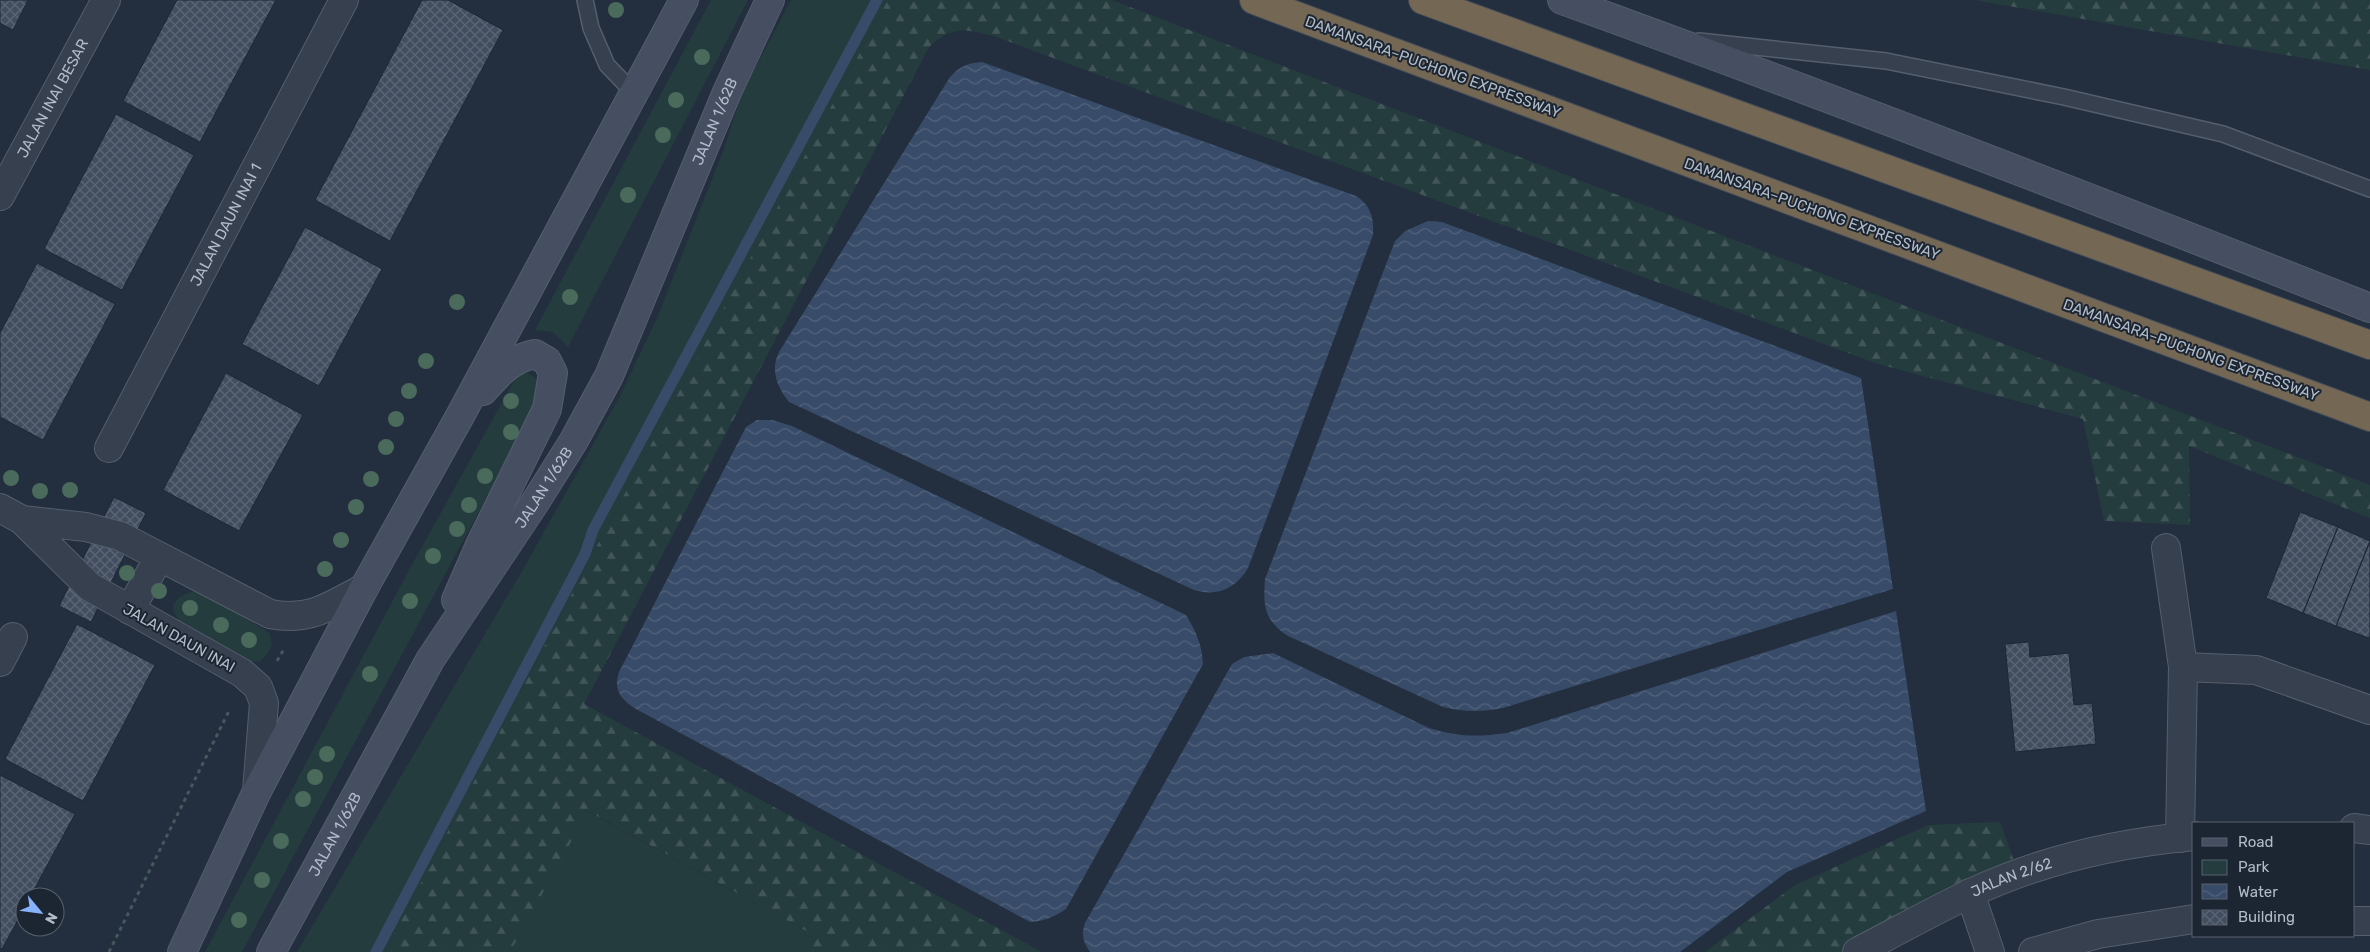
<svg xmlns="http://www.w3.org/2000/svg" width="2370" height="952" font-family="Rubik,sans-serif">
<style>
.green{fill:#253c3f}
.forest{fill:url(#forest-firs)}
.water{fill:url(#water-waves)}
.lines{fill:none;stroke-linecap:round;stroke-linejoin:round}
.stream{stroke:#384b68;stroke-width:11}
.building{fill:url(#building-cross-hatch);stroke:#1e2734}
.service-casing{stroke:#555e6c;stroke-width:18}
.minor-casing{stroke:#555e6c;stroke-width:30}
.secondary-casing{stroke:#555e6c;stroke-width:30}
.motorway-casing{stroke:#424b58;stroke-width:30}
.path{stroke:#43595c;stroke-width:3;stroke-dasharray:4 4;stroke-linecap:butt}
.service{stroke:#37404e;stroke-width:15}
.minor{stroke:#37404e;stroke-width:28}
.secondary{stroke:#454f61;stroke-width:28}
.motorway{stroke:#746754;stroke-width:28}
.tree{fill:#4a6a5c}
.labels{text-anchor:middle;stroke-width:4;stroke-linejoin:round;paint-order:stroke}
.street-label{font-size:15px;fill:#b2bbc9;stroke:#1c2532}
</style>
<defs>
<pattern id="forest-firs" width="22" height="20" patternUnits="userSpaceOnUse" patternTransform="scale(1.25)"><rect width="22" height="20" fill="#253c3f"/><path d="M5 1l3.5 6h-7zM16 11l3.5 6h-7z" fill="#425659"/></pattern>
<pattern id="water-waves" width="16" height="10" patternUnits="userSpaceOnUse" patternTransform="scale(1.25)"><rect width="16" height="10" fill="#384b68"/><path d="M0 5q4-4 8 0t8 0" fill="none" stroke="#52637c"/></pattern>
<pattern id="building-cross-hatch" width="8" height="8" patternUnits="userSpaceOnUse" patternTransform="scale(1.25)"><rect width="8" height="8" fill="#424e60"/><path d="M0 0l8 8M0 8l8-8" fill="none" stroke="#5b6675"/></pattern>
</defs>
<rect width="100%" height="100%" fill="#232e3e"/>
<!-- green -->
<path class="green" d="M 711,0 L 748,0 L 568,347 L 553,332 L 535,330 Z
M 791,0 L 888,0 L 592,555 L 385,952 L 297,952 L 521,573 L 620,396 L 657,318 L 724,149 L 742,93 Z
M 526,372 L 538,380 L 534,409 L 242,952 L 205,952 L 408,572 L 515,379 L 521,373 Z
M 196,590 L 270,633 L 272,645 L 266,656 L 260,661 L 252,662 L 245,661 L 179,621 L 174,612 L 173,605 L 179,597 Z
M 587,811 L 808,932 L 797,952 L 510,952 Z"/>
<!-- forest -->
<path class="forest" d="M 888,0 L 1112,0 L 2370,485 L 2370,518 L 2189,446 L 2190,525 L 2104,521 L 2083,419 L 1878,364 L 994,36 C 964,29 953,25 929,47 L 584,704 L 1042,952 L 797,952 L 808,932 L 588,811 L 510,952 L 385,952 L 592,555 Z
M 1975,0 L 2370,0 L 2370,70 Z
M 2000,822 L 2018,872 L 1969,891 L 1843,952 L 1705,952 L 1795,885 L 1928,825 Z"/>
<!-- water -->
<path class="water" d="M 982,62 L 1356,196 C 1371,206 1374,217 1373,235 L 1248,568 C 1236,589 1216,597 1194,590 L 789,402 C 777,387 770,370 779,352 L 950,77 C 960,66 968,63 982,62 Z
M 1428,221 L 1442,222 L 1861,378 L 1893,589 L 1503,708 C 1482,712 1464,712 1443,707 L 1288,636 C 1264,620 1263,606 1265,579 L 1395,241 L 1405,231 Z
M 757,420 L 772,420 L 792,426 L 1186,615 C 1196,631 1202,645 1203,664 L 1066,909 C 1054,917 1045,921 1030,922 L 636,709 C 621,699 613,691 619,672 L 746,427 Z
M 1896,611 L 1926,811 L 1787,872 L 1680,952 L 1090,952 C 1083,941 1081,935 1085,923 L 1232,664 L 1244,657 L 1273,653 L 1429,728 C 1459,737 1476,737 1507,733 Z"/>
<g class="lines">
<!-- stream -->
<path class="stream" d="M 376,952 L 585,554 L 593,530 L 877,0"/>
</g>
<!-- building -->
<path class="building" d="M 0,0 L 28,0 L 13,30 L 0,23 Z
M 177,0 L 276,0 L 200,142 L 123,101 Z
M 422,0 L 448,0 L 503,30 L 390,241 L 315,200 Z
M 116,114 L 194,155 L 122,290 L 44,249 Z
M 305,227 L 382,269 L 319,386 L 242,344 Z
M 37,263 L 115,304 L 43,440 L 0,417 L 0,333 Z
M 226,373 L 303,415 L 239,531 L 163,490 Z
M 114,497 L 146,513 L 91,622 L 59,606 Z
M 2300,512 L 2338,527 L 2303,613 L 2266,598 Z
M 2338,527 L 2370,541 L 2336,626 L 2303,613 Z
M 2370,541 L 2370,636 L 2369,638 L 2336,626 Z
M 77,624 L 155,665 L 83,801 L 5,759 Z
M 2029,642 L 2030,657 L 2069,653 L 2074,705 L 2092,703 L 2096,744 L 2015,752 L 2005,644 Z
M 0,775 L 75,814 L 30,897 L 25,897 L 25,907 L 2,949 L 0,948 Z"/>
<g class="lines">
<!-- service casing -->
<g class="service-casing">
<path id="service" d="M 585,0 L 591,28 L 607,65 L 634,93
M 1699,41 L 1886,61 L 2064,97 L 2223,134 L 2370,189"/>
</g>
<!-- minor casing -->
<g class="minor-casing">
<g id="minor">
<path id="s1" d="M 0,196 L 106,0"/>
<path id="s2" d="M 109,448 L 344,0"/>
<path d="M 0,508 L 22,520"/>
<path d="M 2166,548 L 2183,667"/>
<path d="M 130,610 L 159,557"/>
<path d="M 0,662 L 13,637"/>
<path d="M 257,791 L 264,703 L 258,687 L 242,673 L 90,587 L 22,520 L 86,527 L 120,536 L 270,614 C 309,622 330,606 364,588"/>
<path d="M 2354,828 L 2370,830"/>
<path d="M 2180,838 L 2183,667 L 2256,670 L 2370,710"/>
<path d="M 1970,893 L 1990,952"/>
<path d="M 2354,921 L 2370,921"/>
<path id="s3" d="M 1857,952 C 1894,933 1931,912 1969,894 C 2038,861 2118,843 2194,836"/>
<path d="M 2033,952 L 2098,934 L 2194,919"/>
</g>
</g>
<!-- secondary casing -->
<g class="secondary-casing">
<g id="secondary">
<path d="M 1562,0 C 1833,98 2102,202 2370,308"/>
<path d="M 456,600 L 480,545 L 547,409 L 553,373 L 547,361 L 535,354 C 511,359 499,373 483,391"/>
<path d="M 182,952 L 257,791 L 364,588 L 460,416 L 684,0"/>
<path id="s4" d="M 271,952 L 430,660 L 534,504 L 573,442 L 609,376 L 727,92 L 770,0"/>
</g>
</g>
<!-- motorway casing -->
<g class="motorway-casing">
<path id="motorway" d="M 1254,0 L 2370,417
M 1423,0 L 2370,345"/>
</g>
<!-- path -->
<path class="path" d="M 277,661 L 284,649
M 109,952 L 230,709"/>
<!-- service -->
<use href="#service" class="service"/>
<!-- minor -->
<use href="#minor" class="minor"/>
<!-- secondary -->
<use href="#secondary" class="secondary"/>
<!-- motorway -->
<use href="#motorway" class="motorway"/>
</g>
<!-- trees -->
<g class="tree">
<circle cx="616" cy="10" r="8"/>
<circle cx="702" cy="57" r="8"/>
<circle cx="676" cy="100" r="8"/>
<circle cx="663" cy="135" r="8"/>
<circle cx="628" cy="195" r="8"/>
<circle cx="570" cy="297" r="8"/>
<circle cx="457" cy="302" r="8"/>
<circle cx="426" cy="361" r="8"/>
<circle cx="409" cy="391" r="8"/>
<circle cx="511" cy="401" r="8"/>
<circle cx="396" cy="419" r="8"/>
<circle cx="511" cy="432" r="8"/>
<circle cx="386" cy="447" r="8"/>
<circle cx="485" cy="476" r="8"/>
<circle cx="11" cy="478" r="8"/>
<circle cx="371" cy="479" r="8"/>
<circle cx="70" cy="490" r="8"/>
<circle cx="40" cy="491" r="8"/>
<circle cx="469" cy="505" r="8"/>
<circle cx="356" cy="507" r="8"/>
<circle cx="457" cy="529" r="8"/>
<circle cx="341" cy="540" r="8"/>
<circle cx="433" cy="556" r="8"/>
<circle cx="325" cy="569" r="8"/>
<circle cx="127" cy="573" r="8"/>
<circle cx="159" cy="591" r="8"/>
<circle cx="410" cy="601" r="8"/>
<circle cx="190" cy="608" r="8"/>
<circle cx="221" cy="625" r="8"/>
<circle cx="249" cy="640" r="8"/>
<circle cx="370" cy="674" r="8"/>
<circle cx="327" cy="754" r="8"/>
<circle cx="315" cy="777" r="8"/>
<circle cx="303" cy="799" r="8"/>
<circle cx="281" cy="841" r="8"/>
<circle cx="262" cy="880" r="8"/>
<circle cx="239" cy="920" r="8"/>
</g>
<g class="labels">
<!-- street labels -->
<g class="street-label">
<text transform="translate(1433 67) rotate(20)" y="5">DAMANSARA–PUCHONG EXPRESSWAY</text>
<text dy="5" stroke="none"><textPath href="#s1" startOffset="111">JALAN INAI BESAR</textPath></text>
<text dy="5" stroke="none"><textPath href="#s4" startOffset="944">JALAN 1/62B</textPath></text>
<text transform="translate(1812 209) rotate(20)" y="5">DAMANSARA–PUCHONG EXPRESSWAY</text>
<text dy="5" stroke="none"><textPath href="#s2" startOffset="252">JALAN DAUN INAI 1</textPath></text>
<text transform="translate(2191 350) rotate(20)" y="5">DAMANSARA–PUCHONG EXPRESSWAY</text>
<text dy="5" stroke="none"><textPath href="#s4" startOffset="539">JALAN 1/62B</textPath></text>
<text transform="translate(179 638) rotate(29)" y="5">JALAN DAUN INAI</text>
<text dy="5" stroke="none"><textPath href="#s4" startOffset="134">JALAN 1/62B</textPath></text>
<text dy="5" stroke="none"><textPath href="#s3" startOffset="172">JALAN 2/62</textPath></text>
</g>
</g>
<!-- legend -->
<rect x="2192" y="822" width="162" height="115" fill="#1c2532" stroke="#58616e"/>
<rect x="2202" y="838" width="25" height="8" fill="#454f61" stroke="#58616e"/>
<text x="2238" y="847" font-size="15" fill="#b2bbc9">Road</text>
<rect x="2202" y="860" width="25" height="15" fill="#253c3f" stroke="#58616e"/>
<text x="2238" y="872" font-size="15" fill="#b2bbc9">Park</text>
<rect x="2202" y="884" width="25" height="15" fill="url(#water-waves)" stroke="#58616e"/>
<text x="2238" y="897" font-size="15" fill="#b2bbc9">Water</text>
<rect x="2202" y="910" width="25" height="15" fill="url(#building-cross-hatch)" stroke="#58616e"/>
<text x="2238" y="922" font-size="15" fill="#b2bbc9">Building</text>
<!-- north arrow -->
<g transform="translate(40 912) rotate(119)"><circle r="24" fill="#1c2532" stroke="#58616e"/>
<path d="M0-4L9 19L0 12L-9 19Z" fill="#86b3fb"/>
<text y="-8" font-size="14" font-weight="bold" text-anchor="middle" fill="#b2bbc9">N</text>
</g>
</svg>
